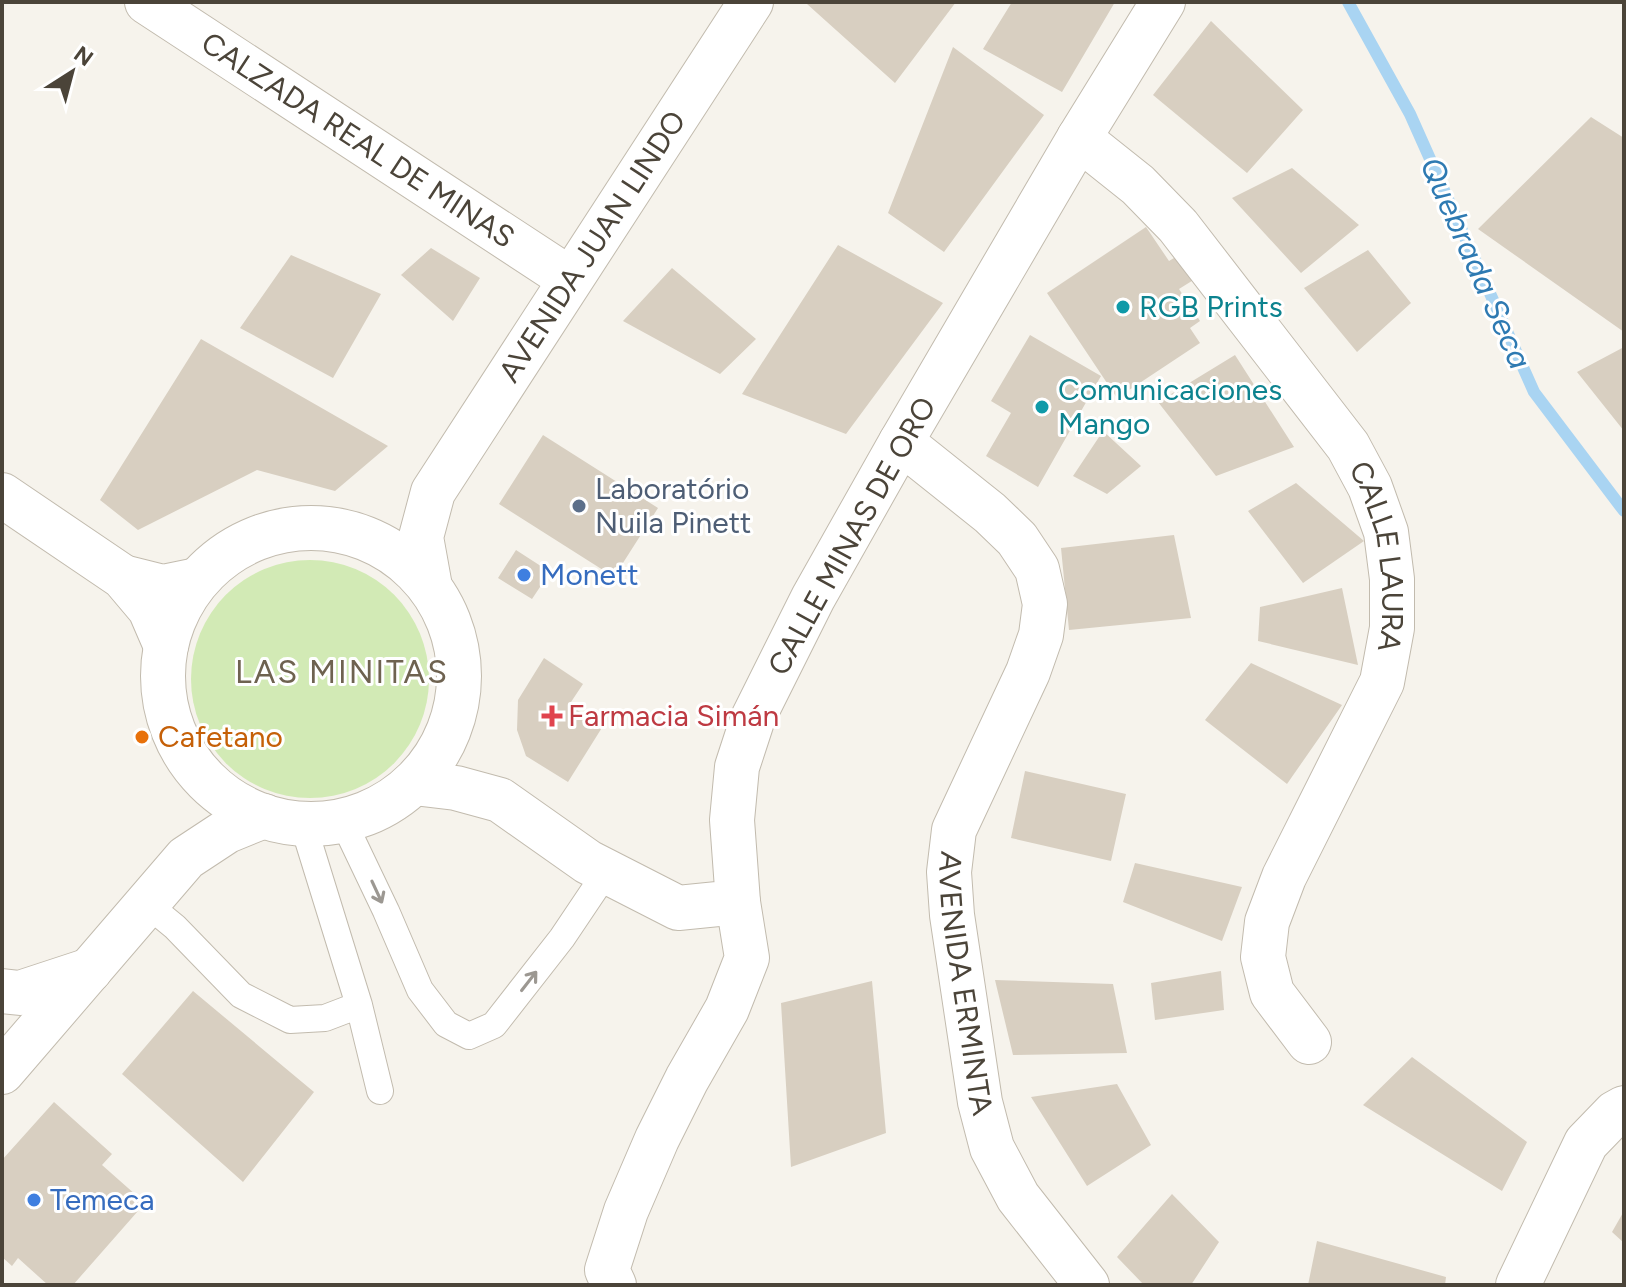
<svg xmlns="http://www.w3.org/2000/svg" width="1626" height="1287" font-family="Figtree,sans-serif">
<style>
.green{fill:#d2eab5}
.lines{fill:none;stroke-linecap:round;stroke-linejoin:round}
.stream{stroke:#a9d4f2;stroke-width:12}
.building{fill:#d8cfc1}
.service-casing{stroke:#c2bbae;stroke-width:28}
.minor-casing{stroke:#c2bbae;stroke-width:46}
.tertiary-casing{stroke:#c2bbae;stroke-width:46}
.service{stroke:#fff;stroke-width:26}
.minor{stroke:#fff;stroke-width:44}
.tertiary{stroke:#fff;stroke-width:44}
.oneway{stroke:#9c9892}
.culture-dot{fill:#0f9aa8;stroke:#fff;stroke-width:3}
.service-dot{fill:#5c6f8a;stroke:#fff;stroke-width:3}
.shop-dot{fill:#3f7fe0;stroke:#fff;stroke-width:3}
.health-dot{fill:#e0444e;stroke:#fff;stroke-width:3}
.food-dot{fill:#e8710a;stroke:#fff;stroke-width:3}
.labels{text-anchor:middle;stroke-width:6;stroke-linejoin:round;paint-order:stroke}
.street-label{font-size:30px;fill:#4b4439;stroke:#fff}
.culture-label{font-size:30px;fill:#0d838f;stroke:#fff;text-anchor:start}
.service-label{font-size:30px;fill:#4e5e75;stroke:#fff;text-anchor:start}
.shop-label{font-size:30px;fill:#366cbe;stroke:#fff;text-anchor:start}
.health-label{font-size:30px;fill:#be3a42;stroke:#fff;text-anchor:start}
.food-label{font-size:30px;fill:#c56008;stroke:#fff;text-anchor:start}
.water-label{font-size:32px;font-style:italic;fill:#2e7ab2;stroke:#fff}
.neighbourhood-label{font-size:32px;letter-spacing:2px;fill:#6e6250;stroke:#fff}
</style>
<rect width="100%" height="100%" fill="#f6f3ec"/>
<!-- green -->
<path class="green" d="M191 679a119 119 0 1 1 238 0a119 119 0 1 1-238 0Z"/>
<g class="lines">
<!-- stream -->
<path class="stream" d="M 1348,2 L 1410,114 L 1534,392 L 1624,511"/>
</g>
<!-- building -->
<path class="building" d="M 809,2 L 956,2 L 895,83 L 807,4 Z
M 1012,2 L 1115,2 L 1062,92 L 983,49 Z
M 1211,21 L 1303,110 L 1247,173 L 1153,95 Z
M 953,47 L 1044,115 L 944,252 L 888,213 Z
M 1591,117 L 1624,138 L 1624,332 L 1478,229 Z
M 1292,168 L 1359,225 L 1301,273 L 1232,198 Z
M 1146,227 L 1169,261 L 1179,255 L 1195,279 L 1179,289 L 1200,321 L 1190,328 L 1200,343 L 1117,398 L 1047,293 Z
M 838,245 L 943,303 L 846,434 L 742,394 Z
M 431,248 L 480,278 L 453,321 L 401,275 Z
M 1368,250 L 1411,303 L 1357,352 L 1304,288 Z
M 291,255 L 381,294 L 333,378 L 240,328 Z
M 672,268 L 756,339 L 720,374 L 623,321 Z
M 1030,335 L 1101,376 L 1038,487 L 986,456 L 1011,413 L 991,401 Z
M 201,339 L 388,446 L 335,491 L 257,470 L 138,530 L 100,500 Z
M 1624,347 L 1624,431 L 1577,372 Z
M 1235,355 L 1294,447 L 1216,476 L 1158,402 Z
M 1103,431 L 1141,466 L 1107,494 L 1073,476 Z
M 543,435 L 658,508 L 614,577 L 499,504 Z
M 1296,483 L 1364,541 L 1303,583 L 1248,511 Z
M 1174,535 L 1191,618 L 1069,630 L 1061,548 Z
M 516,550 L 550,572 L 532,599 L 498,578 Z
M 1342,588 L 1358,665 L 1258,641 L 1260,607 Z
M 544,658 L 583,684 L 569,705 L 603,726 L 568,782 L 526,756 L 517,730 L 518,700 Z
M 1251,663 L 1342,705 L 1287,784 L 1205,720 Z
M 1025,771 L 1126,794 L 1111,861 L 1011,838 Z
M 1135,863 L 1242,887 L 1222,941 L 1123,902 Z
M 1221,971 L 1224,1010 L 1155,1020 L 1151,983 Z
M 995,980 L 1113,984 L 1127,1053 L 1013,1055 Z
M 872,981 L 886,1133 L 791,1167 L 781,1003 Z
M 193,991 L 314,1092 L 243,1182 L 122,1074 Z
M 1412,1057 L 1527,1142 L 1502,1191 L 1363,1105 Z
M 1117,1084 L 1151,1145 L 1087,1186 L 1031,1097 Z
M 54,1102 L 112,1154 L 102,1165 L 145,1203 L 73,1285 L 48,1285 L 18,1258 L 12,1266 L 2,1257 L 2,1160 Z
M 1172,1194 L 1219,1242 L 1191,1285 L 1144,1285 L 1117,1257 Z
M 1624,1211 L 1624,1243 L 1612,1232 Z
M 1317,1241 L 1446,1277 L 1445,1285 L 1308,1285 Z"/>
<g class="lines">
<!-- service casing -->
<g class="service-casing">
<path id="service" d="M 343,821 L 386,911 L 420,990 L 446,1024 L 469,1036 L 494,1025 L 562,938 L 607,871
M 303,824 L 359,1005 L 380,1091
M 147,904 L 175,927 L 241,995 L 290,1020 L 325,1018 L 359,1005"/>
</g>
<!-- minor casing -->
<g class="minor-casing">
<g id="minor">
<path id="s1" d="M 147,2 L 570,279"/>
<path id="s2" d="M 1079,138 L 1138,185 L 1178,226 L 1348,446 L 1370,487 L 1386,532 L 1392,579 L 1392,628 L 1382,682 L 1284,877 L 1267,922 L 1263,957 L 1272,993 L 1309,1042"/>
<path d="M 901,442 L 1079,138 L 1163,2"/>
<path d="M 2,495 L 123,577 L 150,609 L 166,646"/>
<path d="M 123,577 L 163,587 L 197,580"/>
<path d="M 614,1285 L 607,1270 L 626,1211 L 657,1139 L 687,1079 L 727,1009 L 747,958 L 738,902"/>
</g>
</g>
<!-- tertiary casing -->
<g class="tertiary-casing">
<g id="tertiary">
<circle cx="311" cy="676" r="148"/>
<path id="s3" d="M 430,587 L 421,537 L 433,492 L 751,2"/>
<path id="s4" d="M 414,783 L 456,788 L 500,800 L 588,862 L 678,908 L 738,902 L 732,820 L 737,767 L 753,718 L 813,598 L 901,442 L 990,513 L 1017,539 L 1037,569 L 1045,604 L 1041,635 L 1028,672 L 954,830 L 949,872 L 952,915 L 980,1102 L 992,1148 L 1018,1197 L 1087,1285"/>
<path d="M 2,991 L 20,993 L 90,970"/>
<path d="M 2,1072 L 186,858 L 227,831 L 264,816"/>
<path d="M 1518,1285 L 1586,1143 L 1615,1113 L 1624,1108"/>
</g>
</g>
<!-- service -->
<use href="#service" class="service"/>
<!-- minor -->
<use href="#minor" class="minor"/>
<!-- tertiary -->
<use href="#tertiary" class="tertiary"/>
</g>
<!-- one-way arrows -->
<defs><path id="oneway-shaft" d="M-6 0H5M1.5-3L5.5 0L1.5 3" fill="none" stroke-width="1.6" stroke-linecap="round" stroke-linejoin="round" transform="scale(2)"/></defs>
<g class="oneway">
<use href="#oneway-shaft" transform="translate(377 892) rotate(65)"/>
<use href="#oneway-shaft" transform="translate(529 981) rotate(-52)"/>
</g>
<!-- markers -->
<g class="culture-dot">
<circle cx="1123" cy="307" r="8"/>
<circle cx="1042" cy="407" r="8"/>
</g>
<circle class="service-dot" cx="579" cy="506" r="8"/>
<g class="shop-dot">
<circle cx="524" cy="575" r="8"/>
<circle cx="34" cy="1200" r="8"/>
</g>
<path class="health-dot" d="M548 704h8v8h8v8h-8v8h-8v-8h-8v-8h8z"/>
<circle class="food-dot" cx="142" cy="737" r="8"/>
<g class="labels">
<!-- street labels -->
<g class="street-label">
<text dy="10" stroke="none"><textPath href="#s1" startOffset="252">CALZADA REAL DE MINAS</textPath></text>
<text dy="10" stroke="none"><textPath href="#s3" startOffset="390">AVENIDA JUAN LINDO</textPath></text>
<text transform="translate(852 536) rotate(-61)" y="10">CALLE MINAS DE ORO</text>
<text dy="10" stroke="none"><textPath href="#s2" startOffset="528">CALLE LAURA</textPath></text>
<text dy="10" stroke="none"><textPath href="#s4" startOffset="1480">AVENIDA ERMINTA</textPath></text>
</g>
<!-- culture labels -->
<g class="culture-label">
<text x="1139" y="317">RGB Prints</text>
<text x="1058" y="400">Comunicaciones<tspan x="1058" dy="34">Mango</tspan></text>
</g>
<!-- service labels -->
<g class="service-label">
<text x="595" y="499">Laboratório<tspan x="595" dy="34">Nuila Pinett</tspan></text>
</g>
<!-- shop labels -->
<g class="shop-label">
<text x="540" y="585">Monett</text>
<text x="50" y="1210">Temeca</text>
</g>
<!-- health labels -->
<g class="health-label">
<text x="568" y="726">Farmacia Simán</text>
</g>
<!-- food labels -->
<g class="food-label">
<text x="158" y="747">Cafetano</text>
</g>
<!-- water labels -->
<g class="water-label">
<text transform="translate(1476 263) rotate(66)" y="11">Quebrada Seca</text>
</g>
<!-- neighbourhood labels -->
<g class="neighbourhood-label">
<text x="342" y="683">LAS MINITAS</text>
</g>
</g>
<!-- border -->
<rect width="1626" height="1287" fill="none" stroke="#4b4439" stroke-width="8"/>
<!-- north arrow -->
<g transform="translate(72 72) rotate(36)" stroke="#ffffff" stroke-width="6" paint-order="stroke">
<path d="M0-6L14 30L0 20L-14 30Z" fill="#4b4439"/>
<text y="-12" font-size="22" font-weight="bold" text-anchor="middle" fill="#4b4439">N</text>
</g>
</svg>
